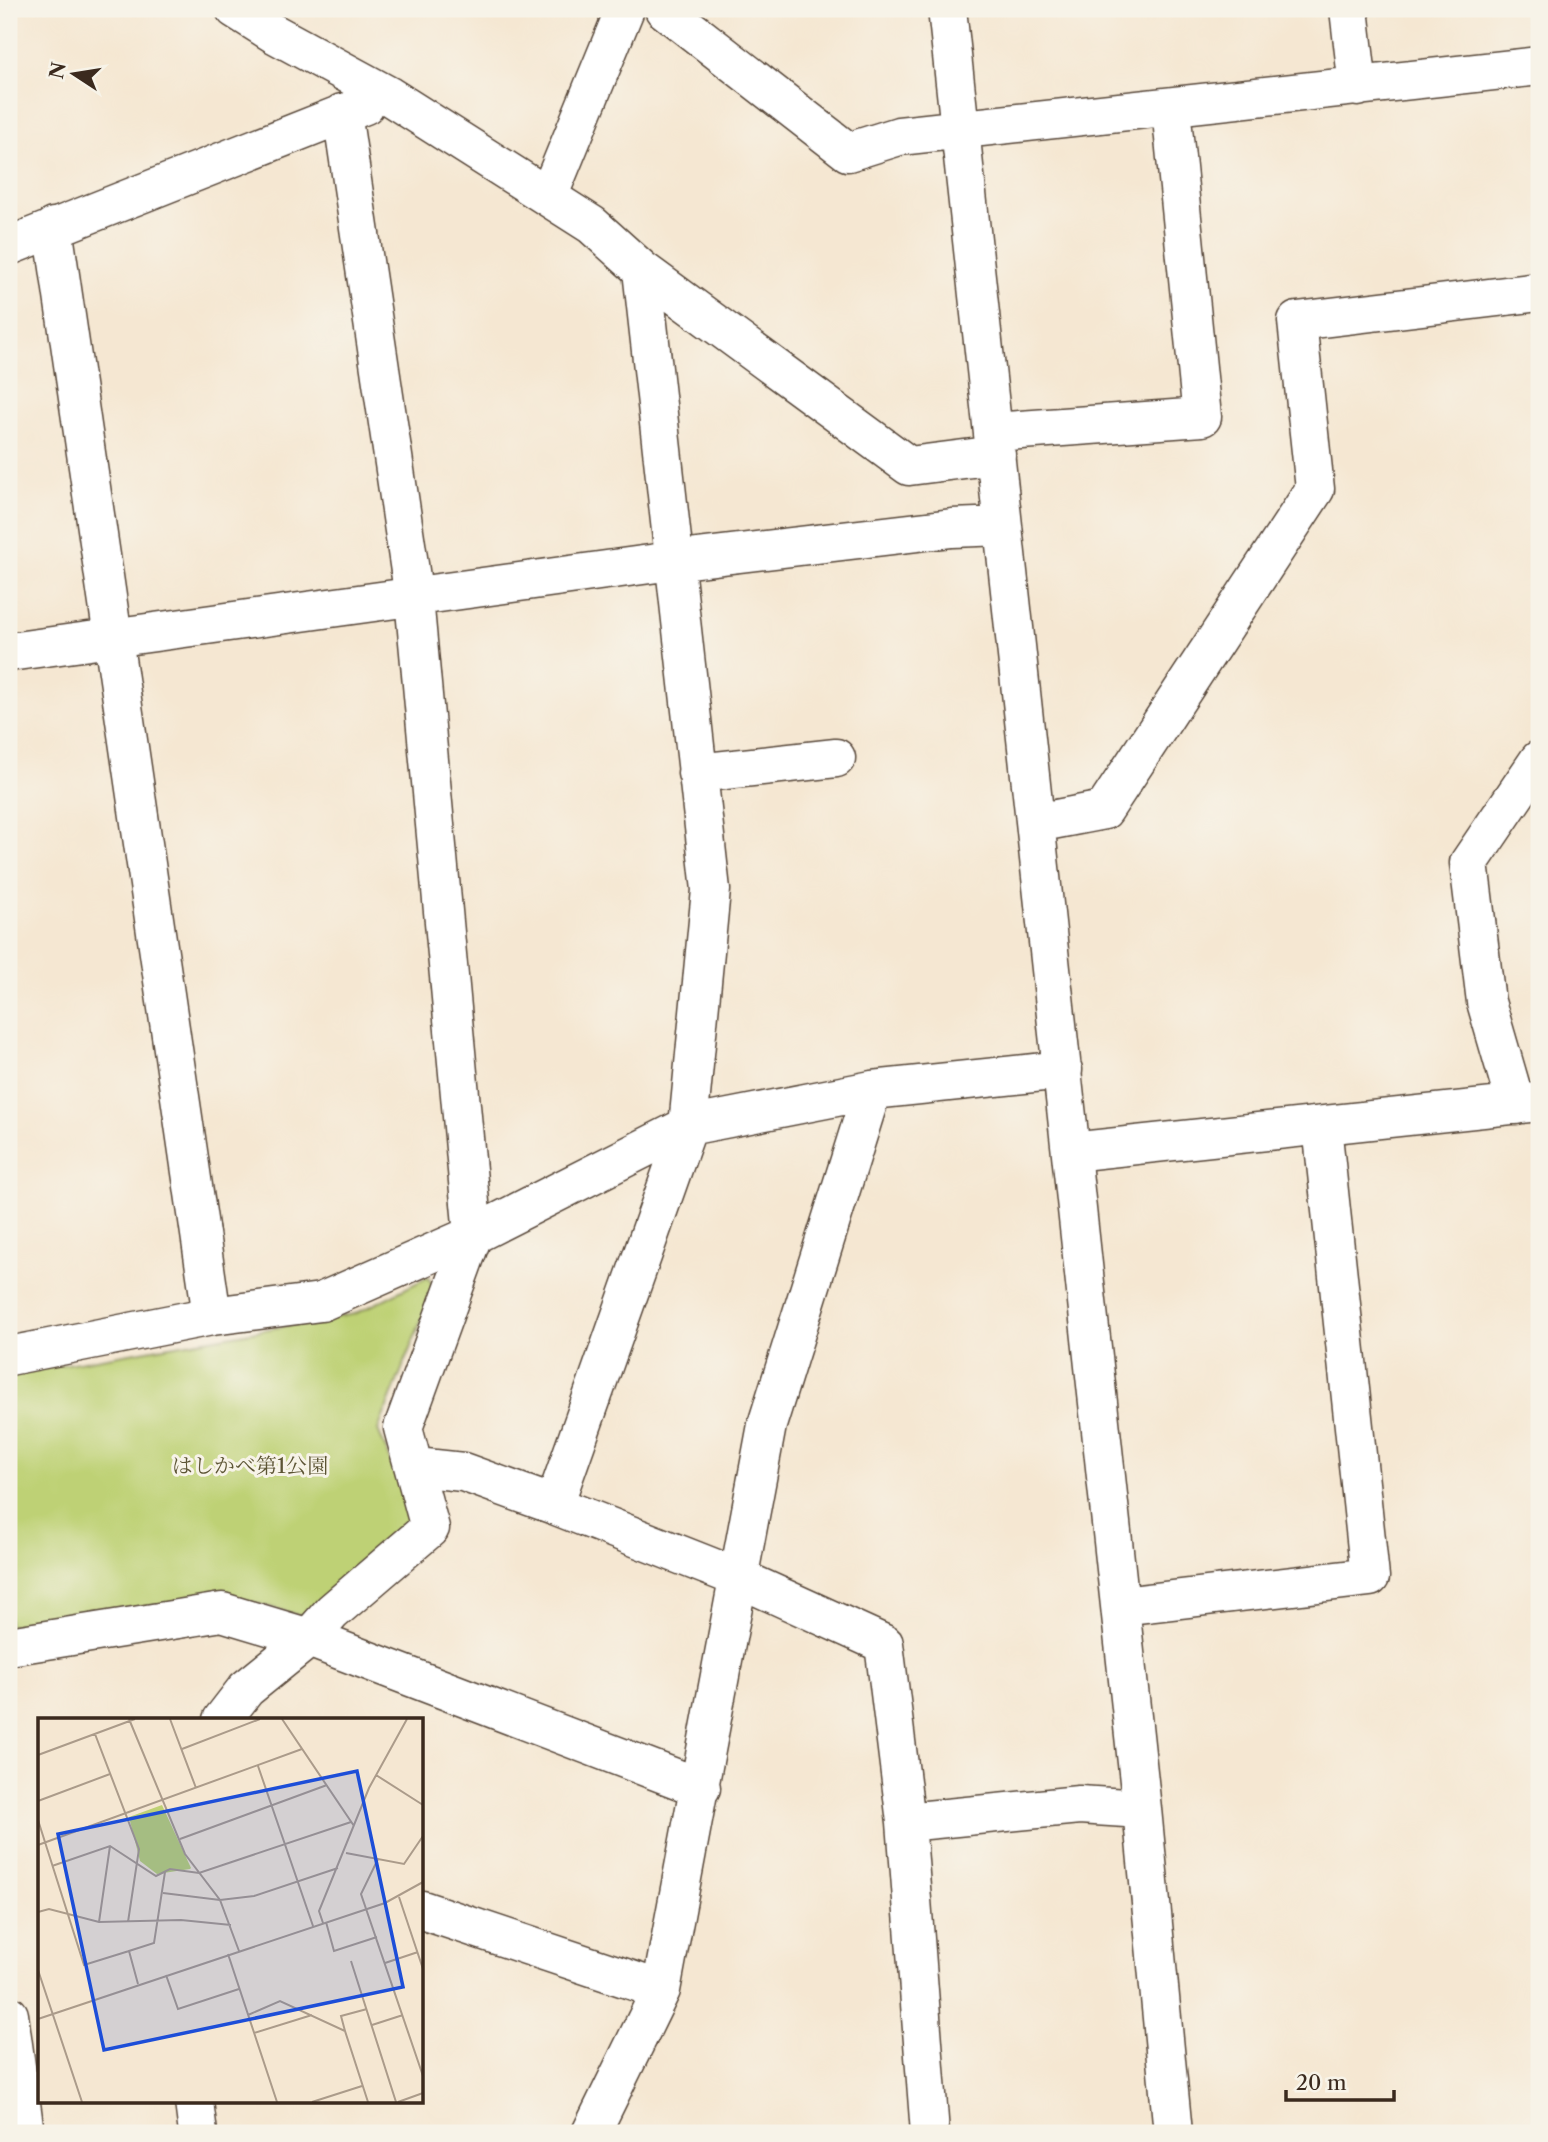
<svg xmlns="http://www.w3.org/2000/svg" width="1548" height="2142" font-family="'Libre Caslon Text','Noto Serif JP',serif">
<style>
.green{fill:#bed174;stroke:#7c7e49;stroke-width:2}
.lines{fill:none;stroke-linecap:round;stroke-linejoin:round}
.minor-casing{stroke:#574639;stroke-width:41}
.minor{stroke:#fff;stroke-width:38}
.labels{text-anchor:middle;stroke-width:6;stroke-linejoin:round;paint-order:stroke}
.park-label{font-size:21px;fill:#5c5434;stroke:#f7f3e8}
.inset-road{fill:none;stroke:#ab9b8a;stroke-width:2}
.view{fill:#1d4ed8;fill-opacity:0.15;stroke:#1d4ed8;stroke-width:3.5}
.inset-edge{fill:none;stroke:#3b2a1e;stroke-width:3.5}
</style>
<rect width="100%" height="100%" fill="#f7f3e8"/>
<filter id="ink" filterUnits="userSpaceOnUse"><feTurbulence type="fractalNoise" baseFrequency=".0143" numOctaves="2"/><feDisplacementMap in="SourceGraphic" scale="14" xChannelSelector="R" yChannelSelector="G"/><feConvolveMatrix kernelMatrix="1 2 1 2 8 2 1 2 1" color-interpolation-filters="sRGB"/></filter>
<filter id="wash" filterUnits="userSpaceOnUse"><feTurbulence type="fractalNoise" baseFrequency=".00686" numOctaves="4" result="noise"/><feDisplacementMap in="SourceGraphic" scale="28" xChannelSelector="R" yChannelSelector="G"/><feGaussianBlur stdDeviation="1.57" result="paint"/><feColorMatrix in="noise" values="0 0 0 0 0 0 0 0 0 0 0 0 0 0 0 0 0 1.4 0 .05"/><feComposite in="paint" operator="in"/></filter>
<g filter="url(#wash)">
<rect width="100%" height="100%" fill="#f5e7d2"/>
<!-- green -->
<path class="green" d="M 428,1277 L 434,1288 L 378,1430 L 416,1523 L 305,1617 L 227,1595 L 9,1626 L 9,1374 L 355,1314 Z"/>
</g>
<g filter="url(#ink)">
<g class="lines">
<!-- minor casing -->
<g class="minor-casing">
<path id="minor" d="M 235,9 L 273,33 L 389,96 L 592,225 L 642,270 L 909,466 L 996,455
M 664,9 L 848,152 L 899,136 L 1539,66
M 947,9 L 1142,1809 L 1173,2133
M 1349,9 L 1358,87
M 548,197 L 625,9
M 53,227 L 212,1316
M 9,246 L 365,105
M 993,432 L 1202,417 L 1171,108
M 9,652 L 672,561 L 952,528 L 1003,526
M 697,773 L 836,758
M 1036,823 L 1104,810 L 1315,489 L 1297,321 L 1539,292
M 1516,1105 L 1486,1002 L 1469,863 L 1539,760
M 1071,1152 L 1539,1102
M 9,1356 L 212,1316 L 321,1302 L 473,1235 L 688,1126 L 872,1090 L 1063,1070
M 416,1467 L 463,1472 L 554,1505 L 739,1578 L 884,1644 L 906,1822 L 1079,1805 L 1142,1809
M 554,1505 L 688,1126 L 711,890 L 642,270
M 1121,1606 L 1370,1577 L 1322,1126
M 9,1646 L 222,1612 L 309,1638 L 701,1788
M 222,1720 L 246,1689 L 309,1638 L 332,1612 L 430,1528 L 403,1428 L 473,1235 L 414,598 L 342,113
M 906,1822 L 930,2133
M 422,1910 L 661,1990
M 9,2015 L 25,2133
M 194,2102 L 198,2133
M 591,2133 L 661,1990 L 767,1425 L 872,1090"/>
</g>
<!-- minor -->
<use href="#minor" class="minor"/>
</g>
</g>
<g class="labels">
<!-- park labels -->
<g class="park-label">
<text x="250" y="1473">はしかべ第1公園</text>
</g>
</g>
<!-- overview -->
<g transform="translate(38 1718)">
<rect width="385" height="385" fill="#f5e7d2"/>
<path d="M 124,87 L 153,150 L 152,151 L 119,156 L 102,143 L 91,99 Z" fill="#bed174"/>
<path class="inset-road" d="M 91,1 L 147,136 L 182,182 L 201,233M 132,1 L 158,70M 244,1 L 316,108M 57,16 L 101,131 L 90,204M 144,31 L 222,1M 0,37 L 97,1M 220,48 L 275,208M 338,57 L 385,87M 0,83 L 72,56M 0,102 L 46,247 L 91,233M 142,121 L 289,67M 0,127 L 264,31M 308,135 L 366,146 L 385,118M 340,141 L 323,176 L 385,358M 14,148 L 72,128 L 118,158 L 132,151 L 161,155 L 313,104M 125,175 L 182,182 L 216,178 L 300,150M 361,179 L 385,251M 0,194 L 11,191 L 61,204 L 143,202 L 193,207M 61,204 L 72,128M 288,204 L 296,233 L 339,219M 285,205 L 281,193 L 331,70 L 369,1M 190,236 L 239,384M 313,243 L 358,384M 347,245 L 380,234M 0,252 L 44,384M 128,257 L 140,291 L 201,271M 100,266 L 91,233 L 116,225 L 127,154M 210,297 L 242,283 L 307,313 L 330,384M 0,301 L 347,185 L 385,164M 334,307 L 365,297M 307,313 L 303,298 L 329,291M 216,315 L 274,297M 274,384 L 324,368M 360,384 L 385,375"/>
<path class="view" d="M 319,53 L 365,269 L 66,332 L 20,116 Z"/>
<rect width="385" height="385" class="inset-edge"/>
</g>
<!-- margin -->
<rect width="1548" height="2142" fill="none" stroke="#f7f3e8" stroke-width="35"/>
<!-- north arrow -->
<g transform="translate(74 74) rotate(282)" stroke="#f7f3e8" stroke-width="5" paint-order="stroke">
<path d="M0-5L12 26L0 18L-12 26Z" fill="#3b2a1e"/>
<text y="-10" font-size="19" font-weight="bold" text-anchor="middle" fill="#3b2a1e">N</text>
</g>
<!-- scale -->
<path d="M1286 2090v10h108v-10" fill="none" stroke="#3b2a1e" stroke-width="3.5"/>
<text x="1296" y="2090" font-size="21" fill="#3b2a1e" stroke="#f7f3e8" stroke-width="5" paint-order="stroke">20 m</text>
</svg>
